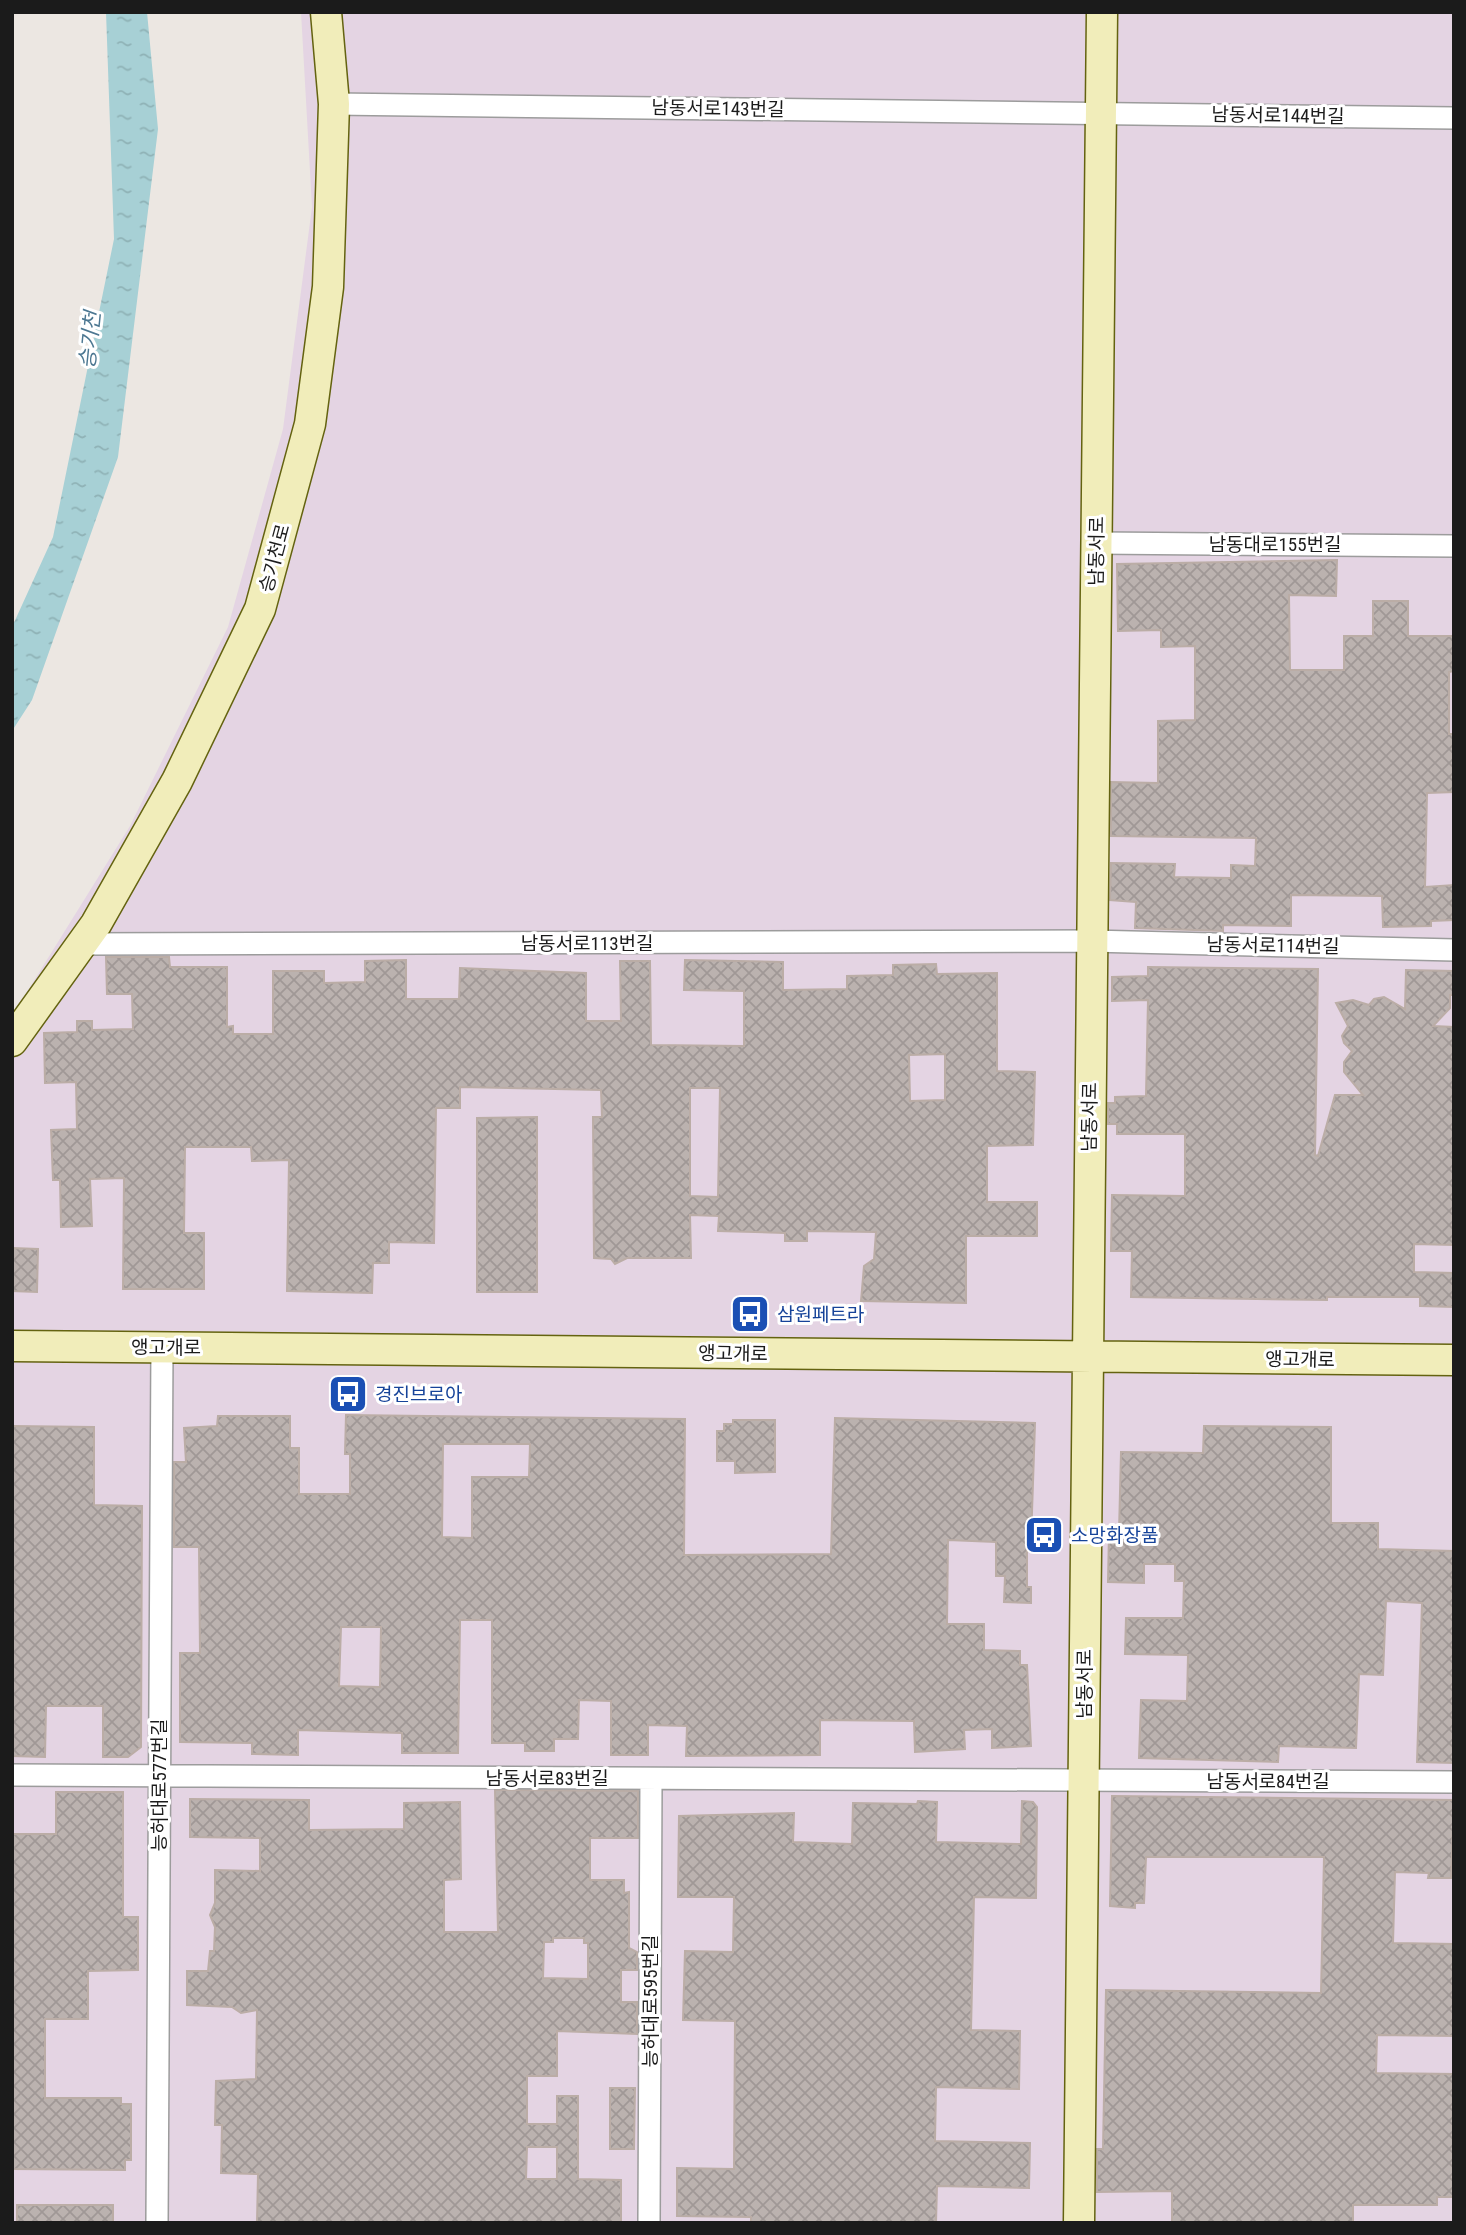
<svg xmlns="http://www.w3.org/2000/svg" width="1466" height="2235" font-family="'Roboto Condensed','Noto Sans KR',sans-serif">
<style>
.industrial{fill:#e4d4e3}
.water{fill:url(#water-ripples)}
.building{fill:url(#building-cross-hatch);stroke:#bbada6;stroke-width:2;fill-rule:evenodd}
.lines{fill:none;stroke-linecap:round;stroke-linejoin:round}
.street-casing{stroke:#9c9c9c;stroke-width:24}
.secondary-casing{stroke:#646310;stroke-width:33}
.street{stroke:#fff;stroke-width:21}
.secondary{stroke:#f1edba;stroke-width:30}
.labels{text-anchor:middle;stroke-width:6;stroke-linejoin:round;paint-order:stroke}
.street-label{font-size:19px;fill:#1b1b1b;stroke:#fff}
.transit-label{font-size:19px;fill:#164399;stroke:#fff;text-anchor:start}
.water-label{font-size:21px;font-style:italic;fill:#4c7791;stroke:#fff}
</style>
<defs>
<pattern id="water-ripples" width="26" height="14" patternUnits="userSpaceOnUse" patternTransform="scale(1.75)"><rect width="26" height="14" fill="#a7d0d5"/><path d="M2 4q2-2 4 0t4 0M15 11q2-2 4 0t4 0" fill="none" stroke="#8fb2b6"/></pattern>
<pattern id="building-cross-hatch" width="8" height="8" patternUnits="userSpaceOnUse" patternTransform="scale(1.75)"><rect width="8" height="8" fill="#bbb2af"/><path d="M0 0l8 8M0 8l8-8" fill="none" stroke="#a09896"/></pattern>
</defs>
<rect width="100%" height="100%" fill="#ece7e2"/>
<!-- industrial -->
<path class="industrial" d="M 301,12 L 1454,12 L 1454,2223 L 12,2223 L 12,1016 L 130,826 L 228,627 L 283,429 L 312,207 Z"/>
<!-- water -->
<path class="water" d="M 106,12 L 147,12 L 158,129 L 118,457 L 32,700 L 12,731 L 12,627 L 53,537 L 114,239 Z"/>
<!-- building -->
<path class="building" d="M 1337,560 L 1336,596 L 1289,595 L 1290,670 L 1344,670 L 1344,636 L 1373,636 L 1373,601 L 1408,601 L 1408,636 L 1454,636 L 1454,671 L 1449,672 L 1449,734 L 1454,734 L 1454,792 L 1427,793 L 1425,887 L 1454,885 L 1454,920 L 1431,921 L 1431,926 L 1383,927 L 1382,896 L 1291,895 L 1291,926 L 1223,925 L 1223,931 L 1135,928 L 1136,902 L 1110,900 L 1111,863 L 1175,864 L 1174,877 L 1231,878 L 1231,865 L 1255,866 L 1256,838 L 1111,836 L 1111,782 L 1158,783 L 1158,721 L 1195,720 L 1195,646 L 1161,647 L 1161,630 L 1118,631 L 1117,564 Z
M 106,957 L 169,957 L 170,967 L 227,967 L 227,1027 L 233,1026 L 233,1034 L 273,1034 L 273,971 L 324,971 L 324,983 L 365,982 L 365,961 L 406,960 L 406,999 L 459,999 L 460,968 L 586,973 L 586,1021 L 621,1021 L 620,961 L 650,961 L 651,1045 L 744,1046 L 744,991 L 684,990 L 685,960 L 783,962 L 783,990 L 847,989 L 847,976 L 893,975 L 893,965 L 936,964 L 937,974 L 997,973 L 997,1071 L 1035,1072 L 1033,1145 L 987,1146 L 987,1202 L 1037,1202 L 1037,1236 L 966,1236 L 966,1303 L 861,1301 L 864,1266 L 874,1259 L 876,1232 L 807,1231 L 807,1241 L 785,1241 L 785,1233 L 718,1231 L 719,1216 L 690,1215 L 691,1258 L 627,1258 L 615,1264 L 611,1259 L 594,1258 L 593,1117 L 602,1117 L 601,1090 L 460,1087 L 460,1108 L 436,1108 L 434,1243 L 389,1242 L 389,1263 L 373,1263 L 372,1293 L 287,1291 L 289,1160 L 252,1161 L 251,1147 L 185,1147 L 184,1233 L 204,1233 L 204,1289 L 123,1289 L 124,1178 L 90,1179 L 92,1226 L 61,1227 L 60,1180 L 53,1180 L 51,1130 L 77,1129 L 76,1082 L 45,1083 L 44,1033 L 77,1032 L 77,1021 L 92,1021 L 92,1030 L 133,1029 L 132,994 L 107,994 ZM 945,1054 L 945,1100 L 910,1101 L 909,1055 ZM 690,1088 L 720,1088 L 718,1197 L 690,1196 Z
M 1148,967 L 1318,969 L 1315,1155 L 1318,1156 L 1335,1095 L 1363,1095 L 1344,1072 L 1344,1062 L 1352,1051 L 1344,1043 L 1342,1036 L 1348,1026 L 1336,1003 L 1353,1000 L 1369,1005 L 1374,999 L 1384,997 L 1405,1009 L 1406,970 L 1454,971 L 1454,995 L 1450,995 L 1450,1008 L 1433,1026 L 1454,1027 L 1454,1245 L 1414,1244 L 1414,1272 L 1454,1273 L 1454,1307 L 1420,1306 L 1420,1297 L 1327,1297 L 1327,1300 L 1131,1297 L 1132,1251 L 1111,1251 L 1112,1195 L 1185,1196 L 1185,1134 L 1117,1134 L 1117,1124 L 1108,1124 L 1108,1103 L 1115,1103 L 1115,1097 L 1146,1096 L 1148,1000 L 1112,1001 L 1112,977 L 1148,976 Z
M 537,1117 L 537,1292 L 477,1292 L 477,1118 Z
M 12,1248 L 38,1249 L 37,1292 L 12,1291 Z
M 346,1415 L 685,1419 L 684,1555 L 831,1554 L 835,1418 L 1035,1423 L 1031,1542 L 1027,1542 L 1027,1587 L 1031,1587 L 1031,1603 L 1004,1602 L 1005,1576 L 996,1576 L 996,1542 L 948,1540 L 947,1624 L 984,1624 L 984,1650 L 1020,1651 L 1020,1665 L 1027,1665 L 1031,1746 L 992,1748 L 992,1729 L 964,1730 L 965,1749 L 915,1752 L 914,1721 L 820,1720 L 820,1755 L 686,1756 L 687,1726 L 648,1725 L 648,1755 L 611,1755 L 611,1701 L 579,1700 L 578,1739 L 554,1739 L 554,1751 L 525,1751 L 525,1743 L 492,1743 L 492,1620 L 460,1620 L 458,1753 L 402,1753 L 402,1733 L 298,1730 L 298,1755 L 252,1754 L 252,1743 L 180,1742 L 180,1653 L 200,1653 L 199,1547 L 174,1547 L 174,1462 L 186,1462 L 184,1428 L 217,1426 L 218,1416 L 290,1416 L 290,1448 L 299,1448 L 299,1494 L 350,1494 L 350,1454 L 345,1454 ZM 443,1444 L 530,1444 L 529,1477 L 472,1477 L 472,1538 L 442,1537 ZM 341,1627 L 381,1627 L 380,1687 L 339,1686 Z
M 733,1420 L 775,1420 L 775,1472 L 735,1473 L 735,1461 L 717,1461 L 717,1431 L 724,1431 L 724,1424 L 733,1424 Z
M 12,1426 L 94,1427 L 94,1505 L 142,1506 L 141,1747 L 128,1757 L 103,1757 L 103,1706 L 46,1706 L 45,1757 L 12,1756 Z
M 1204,1426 L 1331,1427 L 1331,1523 L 1378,1523 L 1378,1549 L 1454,1551 L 1454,1763 L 1417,1762 L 1422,1603 L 1386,1601 L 1383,1675 L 1359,1674 L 1356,1748 L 1279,1746 L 1278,1762 L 1139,1758 L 1141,1700 L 1187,1701 L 1188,1655 L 1125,1654 L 1126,1618 L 1183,1618 L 1184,1581 L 1175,1581 L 1175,1564 L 1144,1564 L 1144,1583 L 1108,1582 L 1109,1532 L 1119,1532 L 1121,1452 L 1203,1453 Z
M 495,1790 L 638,1791 L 638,1838 L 590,1838 L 590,1880 L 624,1880 L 624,1893 L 629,1892 L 629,1948 L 637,1952 L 637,1970 L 621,1970 L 621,2002 L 637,2002 L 637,2034 L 557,2031 L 557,2076 L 527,2076 L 527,2124 L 557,2124 L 557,2096 L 578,2096 L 578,2179 L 621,2180 L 621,2223 L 257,2223 L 258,2174 L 221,2173 L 222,2125 L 215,2125 L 216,2081 L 256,2079 L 257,2010 L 241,2013 L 232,2007 L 187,2005 L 187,1971 L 208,1971 L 210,1951 L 214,1951 L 215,1927 L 210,1915 L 215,1903 L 215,1870 L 260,1871 L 260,1838 L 190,1837 L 190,1799 L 309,1800 L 309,1830 L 404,1829 L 404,1803 L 460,1802 L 461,1879 L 444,1880 L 444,1932 L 498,1932 ZM 553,1938 L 584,1938 L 584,1943 L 588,1943 L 588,1979 L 543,1978 L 544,1942 L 553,1942 ZM 527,2147 L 557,2147 L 557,2179 L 526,2179 Z
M 56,1792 L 123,1792 L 123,1917 L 138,1917 L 138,1970 L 88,1971 L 88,2019 L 45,2019 L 45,2098 L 121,2098 L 121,2104 L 131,2104 L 131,2160 L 125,2160 L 125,2170 L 12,2169 L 12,1834 L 56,1834 Z
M 1112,1796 L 1454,1800 L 1451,1878 L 1428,1878 L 1429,1873 L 1395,1872 L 1393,1943 L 1454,1944 L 1454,2036 L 1377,2035 L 1376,2073 L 1454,2074 L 1454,2197 L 1437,2197 L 1437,2205 L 1353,2205 L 1353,2223 L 1172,2223 L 1172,2191 L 1097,2192 L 1097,2149 L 1103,2149 L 1106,1990 L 1321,1993 L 1324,1857 L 1146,1857 L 1144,1903 L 1135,1903 L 1135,1908 L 1110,1906 Z
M 918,1801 L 937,1802 L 936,1842 L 1021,1844 L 1022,1801 L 1033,1802 L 1037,1807 L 1036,1898 L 974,1897 L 971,2030 L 1020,2031 L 1019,2089 L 936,2087 L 935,2141 L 1030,2143 L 1029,2188 L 937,2186 L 936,2223 L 751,2223 L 751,2217 L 677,2216 L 677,2168 L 734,2169 L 735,2021 L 683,2020 L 685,1951 L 733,1952 L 734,1897 L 678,1897 L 679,1816 L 794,1813 L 793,1842 L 852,1844 L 853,1803 L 917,1804 Z
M 610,2088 L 635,2088 L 634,2149 L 610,2149 Z
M 17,2205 L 113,2205 L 113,2223 L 17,2223 Z"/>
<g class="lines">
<!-- street casing -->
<g class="street-casing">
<path id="street" d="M 334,104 L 1454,118
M 1096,543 L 1454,546
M 82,944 L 1091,941 L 1454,950
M 12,1775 L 1454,1782
M 157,2223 L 162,1347
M 649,2223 L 651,1779"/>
</g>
<!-- secondary casing -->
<g class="secondary-casing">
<path id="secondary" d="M 12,1041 L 96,924 L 177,781 L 260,609 L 310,424 L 328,287 L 334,104 L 326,12
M 12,1346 L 1454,1360
M 1079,2223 L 1102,12"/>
</g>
<!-- street -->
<use href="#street" class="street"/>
<!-- secondary -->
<use href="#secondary" class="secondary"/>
</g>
<!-- icons -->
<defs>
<g id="bus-square" transform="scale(2.0125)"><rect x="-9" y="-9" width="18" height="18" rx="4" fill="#1a4fb4" stroke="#fff"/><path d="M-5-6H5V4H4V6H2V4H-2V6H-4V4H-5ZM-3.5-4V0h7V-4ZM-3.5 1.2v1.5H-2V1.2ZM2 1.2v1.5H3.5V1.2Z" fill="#fff"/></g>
</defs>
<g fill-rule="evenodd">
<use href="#bus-square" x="750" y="1314"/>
<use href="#bus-square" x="348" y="1394"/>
<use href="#bus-square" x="1044" y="1535"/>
</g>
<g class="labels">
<!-- street labels -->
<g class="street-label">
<text transform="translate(718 108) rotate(1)" y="7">남동서로143번길</text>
<text transform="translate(1278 115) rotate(1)" y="7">남동서로144번길</text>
<text x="1275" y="551">남동대로155번길</text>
<text transform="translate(1096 551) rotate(-89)" y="7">남동서로</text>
<text transform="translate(274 558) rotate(-75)" y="7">승기천로</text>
<text x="587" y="950">남동서로113번길</text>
<text transform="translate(1273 945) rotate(1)" y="7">남동서로114번길</text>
<text transform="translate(1089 1117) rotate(-89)" y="7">남동서로</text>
<text x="166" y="1354">앵고개로</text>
<text transform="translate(733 1353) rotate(1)" y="7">앵고개로</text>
<text transform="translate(1300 1359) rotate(1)" y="7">앵고개로</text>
<text transform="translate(1084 1684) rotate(-90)" y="7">남동서로</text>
<text x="547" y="1785">남동서로83번길</text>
<text x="1268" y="1788">남동서로84번길</text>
<text transform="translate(159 1785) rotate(-90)" y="7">능허대로577번길</text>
<text transform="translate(650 2001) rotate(-90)" y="7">능허대로595번길</text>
</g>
<!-- transit labels -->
<g class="transit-label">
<text x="777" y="1321">삼원페트라</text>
<text x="375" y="1401">경진브로아</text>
<text x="1071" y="1542">소망화장품</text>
</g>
<!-- water labels -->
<g class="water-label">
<text transform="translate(90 340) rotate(-84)" y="7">승기천</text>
</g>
</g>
<!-- border -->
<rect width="1466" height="2235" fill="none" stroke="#1b1b1b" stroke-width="28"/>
</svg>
